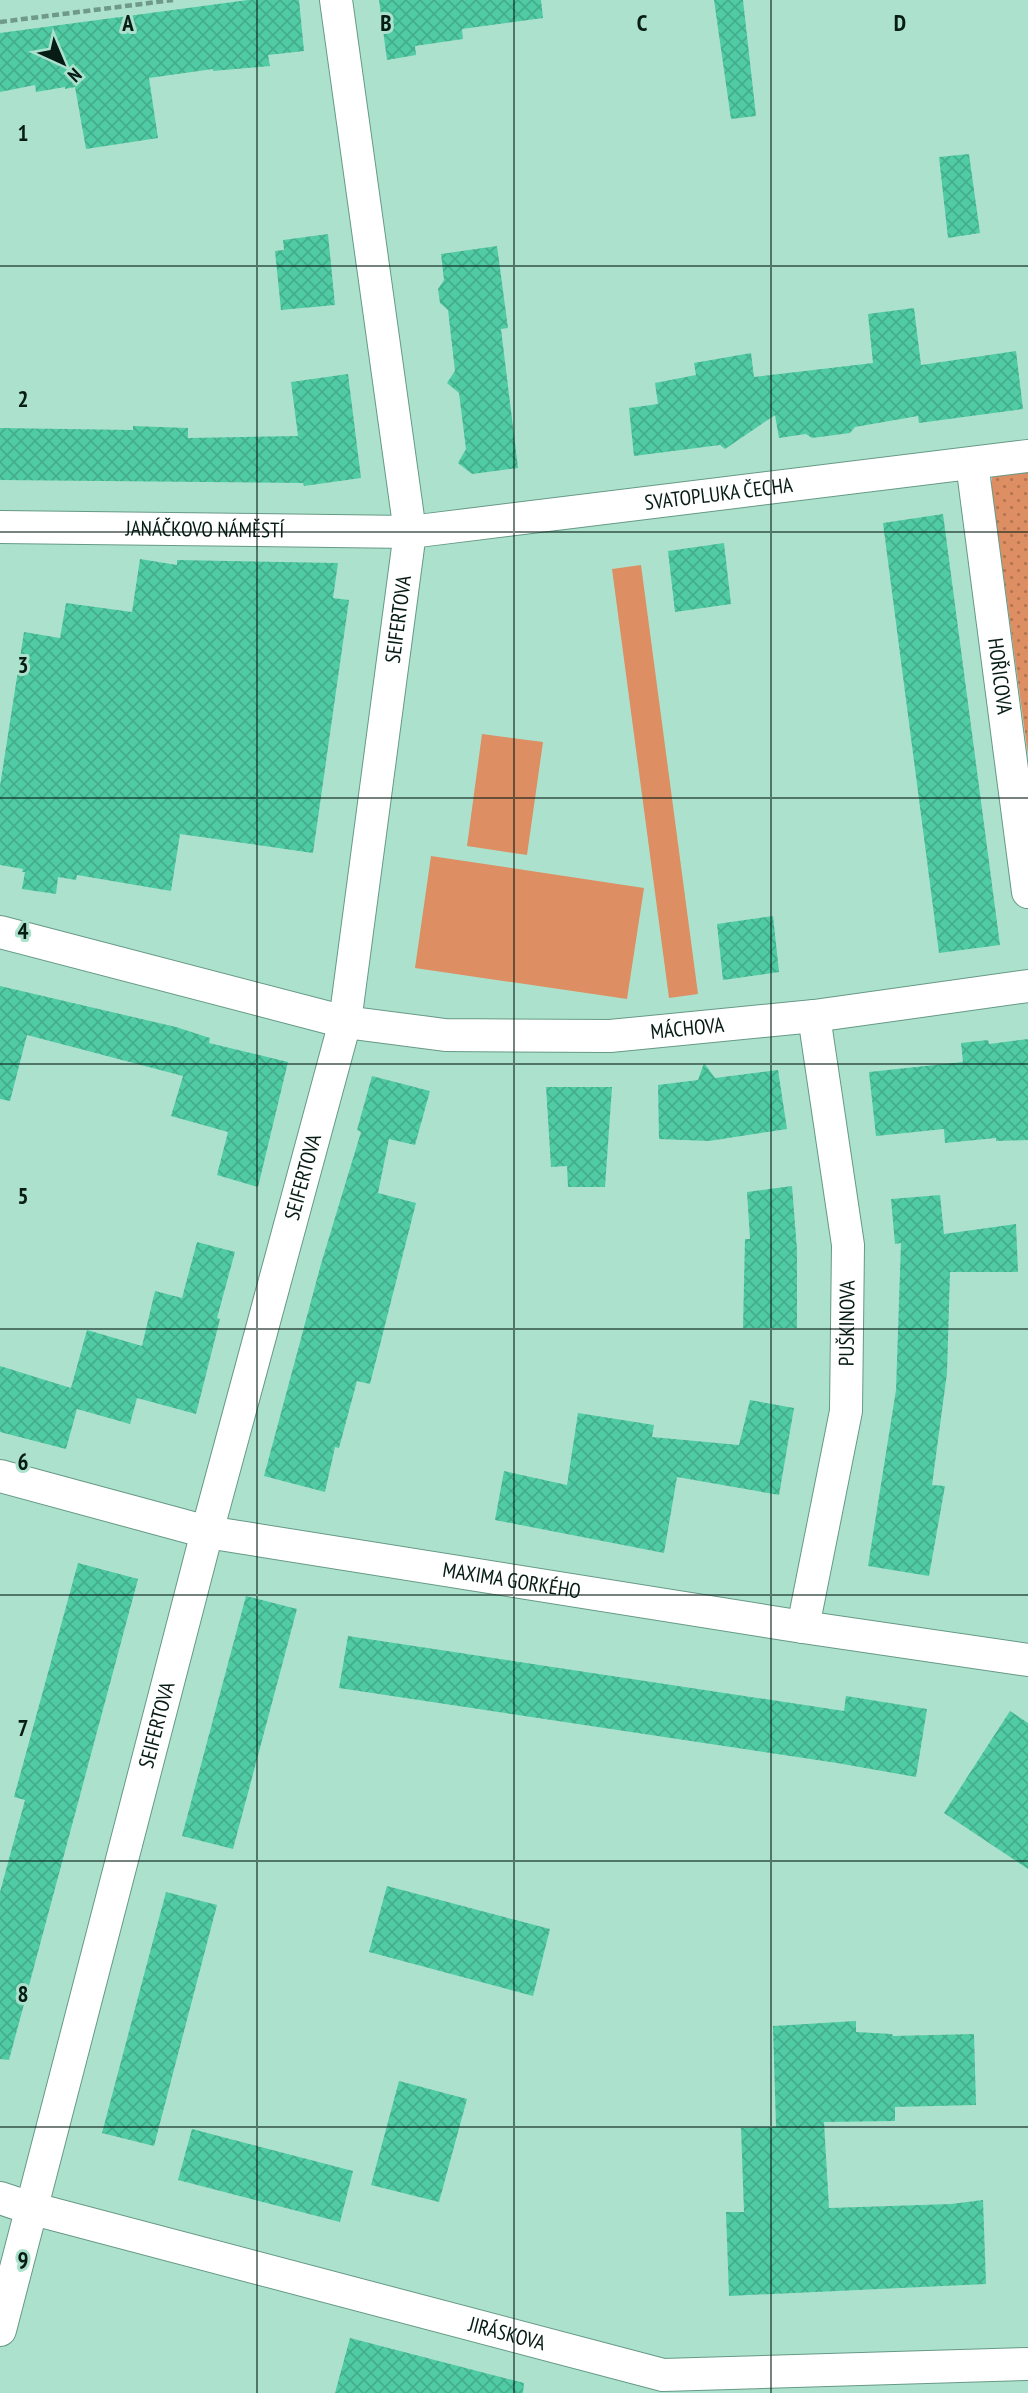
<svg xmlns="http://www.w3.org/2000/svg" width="1028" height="2393" font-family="'PT Sans Narrow',sans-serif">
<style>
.grass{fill:url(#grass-dots)}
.garden{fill:#dd8e63}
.building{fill:url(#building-cross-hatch)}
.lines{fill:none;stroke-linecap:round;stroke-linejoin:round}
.minor-casing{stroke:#669986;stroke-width:34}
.path{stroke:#6f9989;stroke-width:4.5;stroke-dasharray:7 3.5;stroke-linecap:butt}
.minor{stroke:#fff;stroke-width:32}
.grid{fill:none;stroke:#071c15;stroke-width:2;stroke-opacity:0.55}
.labels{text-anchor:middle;stroke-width:6;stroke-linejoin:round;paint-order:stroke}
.street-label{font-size:21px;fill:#071c15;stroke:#ace2cd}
.grid-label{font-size:23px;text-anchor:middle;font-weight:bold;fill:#071c15;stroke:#ace2cd;stroke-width:6;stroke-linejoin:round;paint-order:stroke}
</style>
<defs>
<pattern id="grass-dots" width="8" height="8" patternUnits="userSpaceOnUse" patternTransform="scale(1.75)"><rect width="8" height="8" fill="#dd8e63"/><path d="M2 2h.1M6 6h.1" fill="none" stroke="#b17350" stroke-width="1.8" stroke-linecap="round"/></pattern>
<pattern id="building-cross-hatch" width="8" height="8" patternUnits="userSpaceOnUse" patternTransform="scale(1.75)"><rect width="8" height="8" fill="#50cba4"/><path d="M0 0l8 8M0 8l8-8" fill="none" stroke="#44ae8c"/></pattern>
</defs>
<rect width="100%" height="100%" fill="#ace2cd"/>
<!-- grass -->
<path class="grass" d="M 1028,466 L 1028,755 L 991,483 L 993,473 Z"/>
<!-- garden -->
<path class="garden" d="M 641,565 L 698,994 L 669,998 L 612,569 Z
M 482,734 L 543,742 L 527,855 L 467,846 Z
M 431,856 L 644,888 L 627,999 L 415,968 Z"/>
<!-- building -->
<path class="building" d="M 248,0 L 299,0 L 304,51 L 268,55 L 270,66 L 213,71 L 213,69 L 149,78 L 158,138 L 86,149 L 75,87 L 65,89 L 65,87 L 36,92 L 35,85 L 0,92 L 0,33 Z
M 379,0 L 541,0 L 543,18 L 462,29 L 463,39 L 415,46 L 416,55 L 387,60 Z
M 714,0 L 743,0 L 756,116 L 731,119 Z
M 969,154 L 980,233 L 948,238 L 939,157 Z
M 328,234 L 335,305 L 281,310 L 275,251 L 284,250 L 283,240 Z
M 497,246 L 508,328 L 501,329 L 518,468 L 472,474 L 458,463 L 466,449 L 459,393 L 447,383 L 455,371 L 448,310 L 440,303 L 438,289 L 444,280 L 441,254 Z
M 914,308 L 921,365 L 1016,351 L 1023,409 L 919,423 L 918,416 L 855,427 L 850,433 L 812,438 L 806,434 L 779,438 L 775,415 L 725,449 L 720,445 L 634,456 L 629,408 L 658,404 L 655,383 L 696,375 L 694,363 L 751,353 L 754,377 L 873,363 L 868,314 Z
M 348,374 L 361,478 L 304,486 L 303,483 L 0,480 L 0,428 L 133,430 L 133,426 L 188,428 L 188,438 L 298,436 L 291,382 Z
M 943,514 L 1000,945 L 939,953 L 883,523 Z
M 724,543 L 731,604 L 675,612 L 668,551 Z
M 140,559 L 177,565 L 177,560 L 338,563 L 333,598 L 349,600 L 313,853 L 180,834 L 171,891 L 77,875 L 76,880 L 58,877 L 56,894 L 22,889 L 25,872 L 22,872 L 23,869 L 0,865 L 0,786 L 24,632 L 60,638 L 66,603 L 132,612 Z
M 773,916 L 779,972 L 723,980 L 717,924 Z
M 0,986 L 176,1027 L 210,1038 L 209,1043 L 288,1062 L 258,1187 L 217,1175 L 228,1132 L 171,1116 L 183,1076 L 27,1035 L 10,1101 L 0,1099 Z
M 1028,1039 L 1028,1140 L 996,1141 L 996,1138 L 945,1143 L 944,1129 L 876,1136 L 869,1072 L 963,1062 L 961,1043 L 988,1040 L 989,1044 Z
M 704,1063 L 715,1078 L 778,1070 L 787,1129 L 709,1141 L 659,1139 L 658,1085 L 698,1080 Z
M 372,1076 L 430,1091 L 415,1145 L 389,1139 L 378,1193 L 416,1203 L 370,1384 L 357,1381 L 339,1448 L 335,1447 L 325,1492 L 264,1476 L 321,1264 L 361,1132 L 357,1130 Z
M 546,1087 L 612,1087 L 605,1187 L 568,1187 L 567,1166 L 551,1167 Z
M 792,1186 L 797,1250 L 797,1328 L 743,1328 L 745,1239 L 750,1239 L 747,1192 Z
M 940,1195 L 944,1234 L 1016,1224 L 1018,1272 L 950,1272 L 947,1373 L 932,1485 L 945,1486 L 929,1576 L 868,1566 L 896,1390 L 901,1243 L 895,1244 L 891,1199 Z
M 197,1242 L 235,1252 L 217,1318 L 220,1319 L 196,1414 L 137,1398 L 130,1424 L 77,1409 L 66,1449 L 0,1432 L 0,1366 L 71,1388 L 87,1330 L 142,1346 L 155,1291 L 182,1298 Z
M 750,1400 L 794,1408 L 779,1495 L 677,1477 L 664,1553 L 495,1520 L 504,1471 L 567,1485 L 578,1413 L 654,1425 L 652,1437 L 739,1445 Z
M 78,1563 L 138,1579 L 9,2060 L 0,2059 L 0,1892 L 25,1800 L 14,1797 Z
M 246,1596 L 297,1609 L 233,1849 L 182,1836 Z
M 348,1636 L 844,1711 L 846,1696 L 927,1709 L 916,1777 L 837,1763 L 339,1688 Z
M 1010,1711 L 1028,1723 L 1028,1869 L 944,1813 Z
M 387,1886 L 550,1929 L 533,1996 L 369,1952 Z
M 166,1892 L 217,1905 L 154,2146 L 102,2133 Z
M 856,2021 L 856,2032 L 892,2034 L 893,2036 L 974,2034 L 976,2105 L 895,2107 L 895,2121 L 824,2122 L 829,2208 L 951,2204 L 983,2200 L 986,2284 L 729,2296 L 726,2212 L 744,2212 L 741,2128 L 776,2127 L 773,2026 Z
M 399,2081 L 467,2099 L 439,2202 L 371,2185 Z
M 192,2129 L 353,2171 L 340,2222 L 178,2180 Z
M 350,2338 L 524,2383 L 523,2393 L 335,2393 Z"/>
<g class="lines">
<!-- minor casing -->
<g class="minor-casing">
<g id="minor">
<path id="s1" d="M 972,463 L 1028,892"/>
<path id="s2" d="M 0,527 L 410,532 L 1028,456"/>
<path id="s3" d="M 0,932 L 345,1022 L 445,1035 L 610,1036 L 814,1016 L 1028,986"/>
<path id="s4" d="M 0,1476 L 207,1532 L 803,1627 L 1028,1660"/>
<path id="s5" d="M 803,1627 L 846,1411 L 848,1245 L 814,1016"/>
<path id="s6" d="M 0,2198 L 30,2208 L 663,2375 L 1028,2364"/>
<path id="s7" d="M 0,2330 L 207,1532 L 345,1022 L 410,532 L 336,0"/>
</g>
</g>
<!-- path -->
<path class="path" d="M 0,22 L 173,0"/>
<!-- minor -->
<use href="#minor" class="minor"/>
</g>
<!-- grid -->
<path class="grid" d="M 257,0 L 257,2393M 514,0 L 514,2393M 771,0 L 771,2393M 0,266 L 1028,266M 0,532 L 1028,532M 0,798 L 1028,798M 0,1064 L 1028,1064M 0,1329 L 1028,1329M 0,1595 L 1028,1595M 0,1861 L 1028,1861M 0,2127 L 1028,2127"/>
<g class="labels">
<!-- street labels -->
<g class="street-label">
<text dy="7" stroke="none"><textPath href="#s2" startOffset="721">SVATOPLUKA ČECHA</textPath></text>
<text dy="7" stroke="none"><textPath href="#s2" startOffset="205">JANÁČKOVO NÁMĚSTÍ</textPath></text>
<text dy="7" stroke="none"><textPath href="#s7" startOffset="1759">SEIFERTOVA</textPath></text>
<text dy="7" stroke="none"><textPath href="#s1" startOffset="215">HOŘICOVA</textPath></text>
<text dy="7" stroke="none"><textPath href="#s3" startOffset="700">MÁCHOVA</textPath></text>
<text dy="7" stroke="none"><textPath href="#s7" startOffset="1192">SEIFERTOVA</textPath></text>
<text dy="7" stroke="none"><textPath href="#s5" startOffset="308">PUŠKINOVA</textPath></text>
<text dy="7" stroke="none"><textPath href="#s4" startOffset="523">MAXIMA GORKÉHO</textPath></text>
<text dy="7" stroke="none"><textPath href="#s7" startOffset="625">SEIFERTOVA</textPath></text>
<text dy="7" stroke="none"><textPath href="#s6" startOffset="525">JIRÁSKOVA</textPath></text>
</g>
</g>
<g class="grid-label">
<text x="128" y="31">A</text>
<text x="386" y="31">B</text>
<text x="642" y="31">C</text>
<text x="900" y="31">D</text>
<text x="23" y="141">1</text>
<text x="23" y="407">2</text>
<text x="23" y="673">3</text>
<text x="23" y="939">4</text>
<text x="23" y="1204">5</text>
<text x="23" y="1470">6</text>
<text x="23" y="1736">7</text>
<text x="23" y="2002">8</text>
<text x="23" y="2268">9</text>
</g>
<!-- north arrow -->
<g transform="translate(63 63) rotate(136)" stroke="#ace2cd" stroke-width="5" paint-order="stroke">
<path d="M0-5L12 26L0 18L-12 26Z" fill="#071c15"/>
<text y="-10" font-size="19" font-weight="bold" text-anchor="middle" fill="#071c15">N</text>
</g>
</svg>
